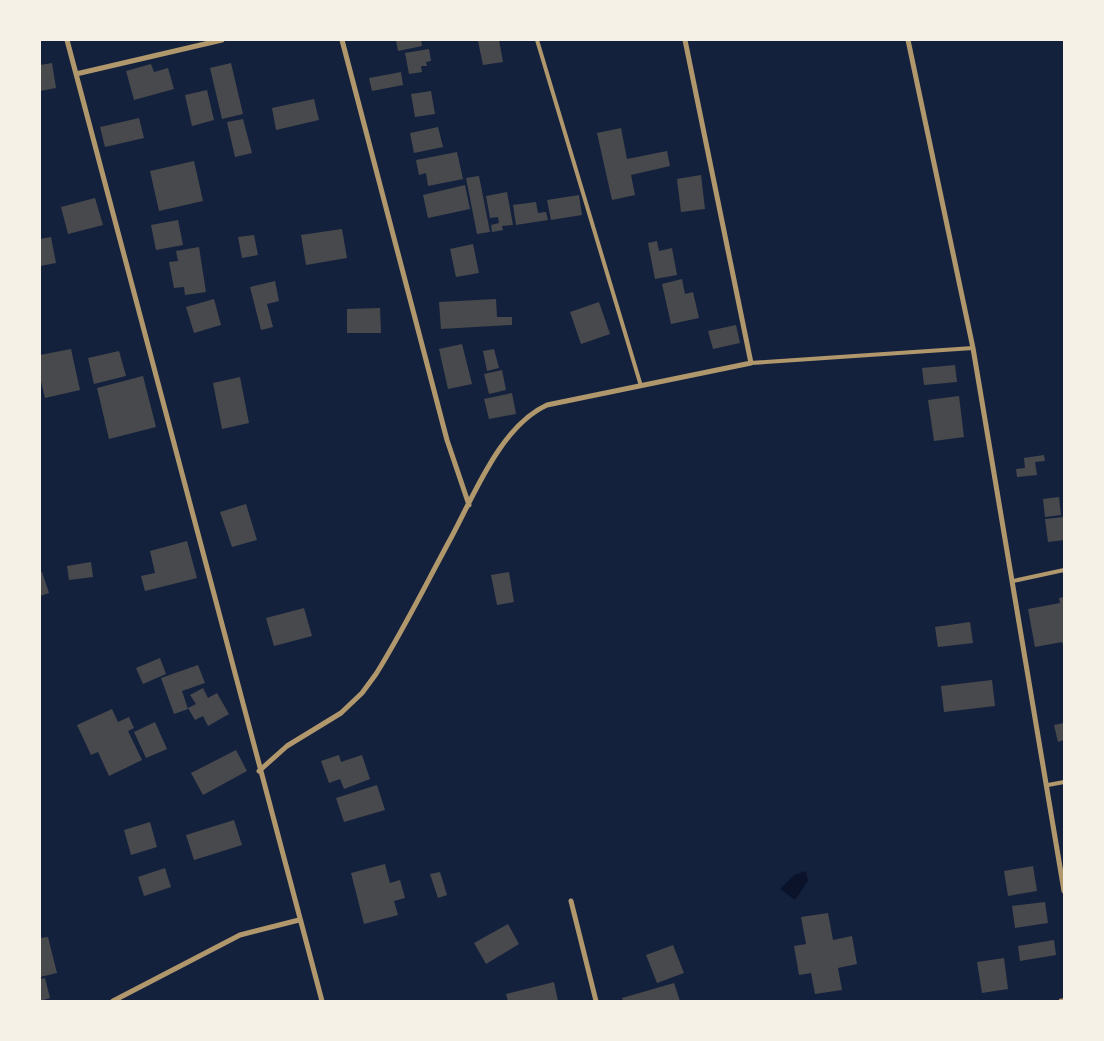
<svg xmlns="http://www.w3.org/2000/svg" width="1104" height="1041" font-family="'Alegreya Sans',sans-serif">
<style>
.water{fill:#0b132b}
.building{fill:#48494c}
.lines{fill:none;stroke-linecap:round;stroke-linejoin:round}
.service{stroke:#b1986c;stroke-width:4}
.minor{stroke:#b1986c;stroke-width:5}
</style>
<rect width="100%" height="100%" fill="#14213d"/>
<!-- water -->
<path class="water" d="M 806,871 L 808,881 L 795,900 L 780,889 L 794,875 Z"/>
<!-- building -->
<path class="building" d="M 396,40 L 421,40 L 422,46 L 398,51 Z
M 486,40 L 499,40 L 503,62 L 483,65 L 478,41 Z
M 429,49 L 431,61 L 426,62 L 427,66 L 421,66 L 422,72 L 409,74 L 405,53 Z
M 52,63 L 56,88 L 40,91 L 40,65 Z
M 231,63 L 243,114 L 222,119 L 210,68 Z
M 151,64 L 154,72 L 168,68 L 174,89 L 134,100 L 126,71 Z
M 401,72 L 403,85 L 372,91 L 369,78 Z
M 207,90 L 214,120 L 192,126 L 185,95 Z
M 431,91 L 435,114 L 415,117 L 411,94 Z
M 314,99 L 319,120 L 276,130 L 272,108 Z
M 139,118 L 144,138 L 105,147 L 100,127 Z
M 243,119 L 252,153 L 235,157 L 227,122 Z
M 438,127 L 443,147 L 414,153 L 410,133 Z
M 621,128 L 627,159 L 667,151 L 670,166 L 631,175 L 635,195 L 612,200 L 597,133 Z
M 457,152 L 463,179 L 428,186 L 426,173 L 419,175 L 416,160 Z
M 194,161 L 203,201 L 159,211 L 150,171 Z
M 701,175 L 705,209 L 681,212 L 677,179 Z
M 479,176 L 490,232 L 477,234 L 466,178 Z
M 465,185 L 470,209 L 428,218 L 423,195 Z
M 507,192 L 513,225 L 502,226 L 503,230 L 492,232 L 491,225 L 499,223 L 498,217 L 490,218 L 486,196 Z
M 579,195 L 582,215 L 551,220 L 547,200 Z
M 95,198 L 103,225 L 68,234 L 61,207 Z
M 536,202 L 538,213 L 546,212 L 548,220 L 516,225 L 513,205 Z
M 178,220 L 183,245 L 156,250 L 151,225 Z
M 342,229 L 347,258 L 306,265 L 301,235 Z
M 254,235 L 258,255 L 242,258 L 238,237 Z
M 51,237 L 56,263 L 40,266 L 40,239 Z
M 657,241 L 659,251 L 672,248 L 677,275 L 655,279 L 648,243 Z
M 473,244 L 479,273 L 456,277 L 450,249 Z
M 199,247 L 206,292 L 185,295 L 184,287 L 174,288 L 169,262 L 178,261 L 176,251 Z
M 682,279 L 685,294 L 693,292 L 699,318 L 671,324 L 662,284 Z
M 275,281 L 279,301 L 267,304 L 273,327 L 261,330 L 250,287 Z
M 214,299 L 221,325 L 194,333 L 186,307 Z
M 496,299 L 497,317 L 512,317 L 512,325 L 441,329 L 439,302 Z
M 599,302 L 610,334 L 581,344 L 570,312 Z
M 380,308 L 381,333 L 347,333 L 347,309 Z
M 736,325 L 740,343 L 713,349 L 708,331 Z
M 462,344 L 472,384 L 448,389 L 439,349 Z
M 71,349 L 80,390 L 45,398 L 40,377 L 40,355 Z
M 494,349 L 499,368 L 487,371 L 483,351 Z
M 119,351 L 126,376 L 94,384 L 88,358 Z
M 955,365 L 957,382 L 924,385 L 922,368 Z
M 502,370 L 506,390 L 489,394 L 484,374 Z
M 143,376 L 156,427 L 109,439 L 97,388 Z
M 240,377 L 249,423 L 222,429 L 213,383 Z
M 512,393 L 516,414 L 489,419 L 484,399 Z
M 959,396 L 964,437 L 934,441 L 928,400 Z
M 1044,455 L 1045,461 L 1035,462 L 1037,475 L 1017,477 L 1016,469 L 1025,468 L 1024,458 Z
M 1059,497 L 1061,515 L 1045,517 L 1043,499 Z
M 246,504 L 257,540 L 232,547 L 220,512 Z
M 1064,517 L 1064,540 L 1048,542 L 1045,519 Z
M 187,541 L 197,578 L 145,591 L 141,576 L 155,573 L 150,551 Z
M 91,562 L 93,577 L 69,580 L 67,566 Z
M 42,572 L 49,593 L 40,596 L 40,573 Z
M 509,572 L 514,602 L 497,605 L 491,575 Z
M 1064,597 L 1064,649 L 1062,642 L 1035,647 L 1028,609 L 1060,603 L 1059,598 Z
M 304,608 L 312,636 L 274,646 L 266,618 Z
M 970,622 L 973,643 L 938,647 L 935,627 Z
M 160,658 L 166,674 L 143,684 L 136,668 Z
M 198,665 L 205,683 L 182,691 L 188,709 L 174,714 L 161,678 Z
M 992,680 L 995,706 L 944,712 L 941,686 Z
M 203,688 L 208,698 L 217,693 L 229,714 L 208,726 L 203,716 L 195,720 L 188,708 L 196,704 L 190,695 Z
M 112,709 L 118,722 L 129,717 L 134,728 L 128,731 L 142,760 L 109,776 L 98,752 L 91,755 L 77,725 Z
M 155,722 L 167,749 L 146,758 L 134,732 Z
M 1064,723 L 1064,740 L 1058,742 L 1054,725 Z
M 236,750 L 247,771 L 203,795 L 191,773 Z
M 339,755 L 341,762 L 362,755 L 370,779 L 344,789 L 340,779 L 329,783 L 321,761 Z
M 377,785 L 385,810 L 344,822 L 336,798 Z
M 234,820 L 242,845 L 194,860 L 186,835 Z
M 150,822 L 157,847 L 131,855 L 124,830 Z
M 385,864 L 390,883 L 400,880 L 405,898 L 394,901 L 398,915 L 364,924 L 351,873 Z
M 1033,866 L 1037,891 L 1008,896 L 1004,871 Z
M 165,868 L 171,887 L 144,896 L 138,877 Z
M 440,872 L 447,895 L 438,898 L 430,874 Z
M 1045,902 L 1048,923 L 1015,928 L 1012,906 Z
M 828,913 L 833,940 L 852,936 L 857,964 L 838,968 L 842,990 L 815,994 L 811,973 L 799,975 L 794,946 L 806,944 L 801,917 Z
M 508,924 L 519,944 L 486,964 L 474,943 Z
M 48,937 L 57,973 L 40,977 L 40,938 Z
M 1054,940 L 1056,955 L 1020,961 L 1018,946 Z
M 673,945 L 684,973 L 657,983 L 646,955 Z
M 1004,958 L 1008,989 L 982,993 L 977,962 Z
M 45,978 L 50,998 L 40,1001 L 40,979 Z
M 554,982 L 558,1001 L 508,1001 L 506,994 Z
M 674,983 L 680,1001 L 623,1001 L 622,998 Z"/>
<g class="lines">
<!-- service -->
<path class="service" d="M 537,40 L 641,386
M 751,363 L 973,348
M 1013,581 L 1064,570
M 1048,785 L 1064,782"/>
<!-- minor -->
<path class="minor" d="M 67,40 L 322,1001
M 342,40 L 447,440 L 469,505
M 908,40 L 973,348 L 1064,891
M 76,74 L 222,40
M 259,771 L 287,746 L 341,713 L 362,693 L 376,674 C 404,629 427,582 452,536 C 475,493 501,426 547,405 L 751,363 L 685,40
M 571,901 L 596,1001
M 113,1001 L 240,935 L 299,920
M 1061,1001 L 1064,1001"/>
</g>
<!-- border -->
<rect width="1104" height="1041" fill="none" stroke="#f6f1e7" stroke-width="82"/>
</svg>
